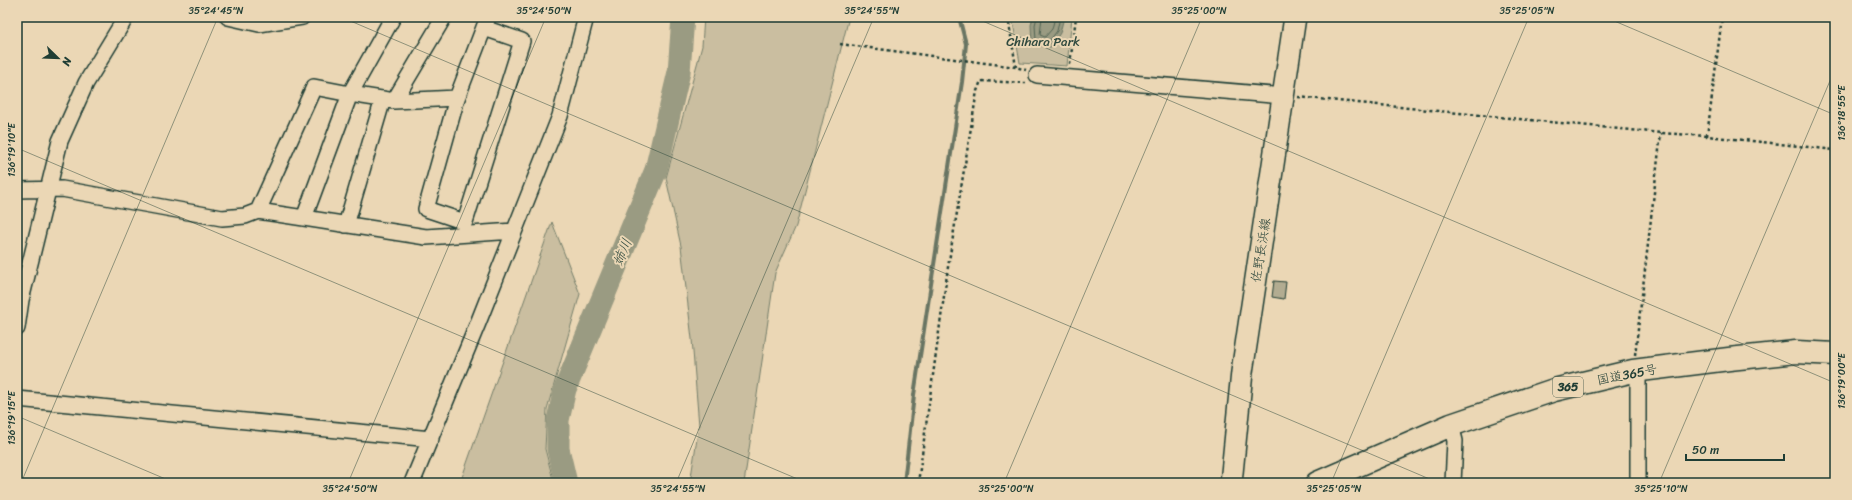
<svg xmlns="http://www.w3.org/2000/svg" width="1852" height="500" font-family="Sriracha,'Klee One',sans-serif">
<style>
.green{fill:#cabea0;stroke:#747e6a}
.water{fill:#9a9b82;stroke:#697563}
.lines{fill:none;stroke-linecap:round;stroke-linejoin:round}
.shore{stroke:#506353;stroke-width:1}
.stream{stroke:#697563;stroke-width:4}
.river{stroke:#9a9b82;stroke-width:23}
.building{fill:#b2ac91;stroke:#1f3d34}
.minor-casing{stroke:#1f3d34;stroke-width:18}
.secondary-casing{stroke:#1f3d34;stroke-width:24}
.trunk-casing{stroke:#1f3d34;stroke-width:25}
.path{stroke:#1f3d34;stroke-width:2.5;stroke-dasharray:3 3;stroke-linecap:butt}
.minor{stroke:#ebd7b5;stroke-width:15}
.secondary{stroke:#ebd7b5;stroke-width:21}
.trunk{stroke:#ebd7b5;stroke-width:22}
.ticks{fill:none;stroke:#1f3d34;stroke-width:1;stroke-opacity:0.45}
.labels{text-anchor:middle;stroke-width:4;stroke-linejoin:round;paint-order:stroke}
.shield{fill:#ebd7b5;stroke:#5c6b5b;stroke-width:1}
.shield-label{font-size:12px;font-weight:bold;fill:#1f3d34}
.park-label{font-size:13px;fill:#304a3f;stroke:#ebd7b5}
.street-label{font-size:13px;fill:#1f3d34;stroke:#ebd7b5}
.water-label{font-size:14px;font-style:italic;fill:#314b40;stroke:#ebd7b5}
.neatline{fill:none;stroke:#1f3d34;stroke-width:1.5}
.ticks-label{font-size:10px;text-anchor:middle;fill:#1f3d34}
</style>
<rect width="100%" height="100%" fill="#ebd7b5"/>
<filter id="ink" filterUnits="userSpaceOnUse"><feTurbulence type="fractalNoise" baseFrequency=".025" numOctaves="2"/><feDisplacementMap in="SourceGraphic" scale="8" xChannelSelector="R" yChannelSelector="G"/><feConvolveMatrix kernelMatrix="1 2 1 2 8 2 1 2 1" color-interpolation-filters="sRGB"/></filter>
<g filter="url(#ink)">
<!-- green -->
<path class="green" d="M 704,17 L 849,17 L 796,226 L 775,273 L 744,483 L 690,483 L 699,426 L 692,339 L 681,246 L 666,178 L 702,46 Z
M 1012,17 L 1072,17 L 1067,66 L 1020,63 Z
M 552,222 L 580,294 L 547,409 L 545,449 L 554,483 L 460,483 Z"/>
<!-- water -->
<path class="water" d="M 1033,17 L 1064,17 L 1060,33 L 1051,47 L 1032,45 L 1031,25 Z"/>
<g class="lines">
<!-- shore -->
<path class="shore" d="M 1037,17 L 1035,25 L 1036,40 L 1048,43 L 1057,31 L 1060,17
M 1042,17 L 1040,35 L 1045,37 L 1052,29 L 1055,17"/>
<!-- stream -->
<path class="stream" d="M 904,483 L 914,395 L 962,82 L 966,44 L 959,17"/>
<!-- river -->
<path class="river" d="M 566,483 L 558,449 L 558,420 L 565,389 L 656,170 L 679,72 L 683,17"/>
</g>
<!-- building -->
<path class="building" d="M 1274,281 L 1286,282 L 1284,299 L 1272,297 Z"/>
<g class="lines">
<!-- minor casing -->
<g class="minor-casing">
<path id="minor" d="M 228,17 L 259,24 L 302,17
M 393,17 L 350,94 L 394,101
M 444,17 L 394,101 L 457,98 L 488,17
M 1037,75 L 1284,96
M 457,98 L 426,209 L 465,222 L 522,41 L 484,28
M 17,190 L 62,189 L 222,218 L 245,216 L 258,211
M 304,218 L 258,211 L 314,87 L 350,94 L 304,218 L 426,237 L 514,231
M 346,225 L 383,99
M 17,328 L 21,300 L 60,141 L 86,83 L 126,17
M 17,399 L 431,439
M 1451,425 L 1455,441 L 1453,483
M 412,483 L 478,323 L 560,116 L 586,17
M 1638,483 L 1638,371"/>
</g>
<!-- secondary casing -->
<g class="secondary-casing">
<path id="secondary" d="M 1231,483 L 1242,372 L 1295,17"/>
</g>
<!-- trunk casing -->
<g class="trunk-casing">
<path id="trunk" d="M 1317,483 L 1451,425 L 1554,390 L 1633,371 L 1729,359 L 1796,352 L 1835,354"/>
</g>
<!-- path -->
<path class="path" d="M 1008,17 L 1016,67
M 840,44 L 1016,67 L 1026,70
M 1070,64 L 1076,17
M 1298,97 L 1661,133 L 1707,136 L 1835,150
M 1707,136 L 1722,17
M 1635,355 L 1661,133
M 918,483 L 948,267 L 977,91 L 981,81 L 1026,83"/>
<!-- minor -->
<use href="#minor" class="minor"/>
<!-- secondary -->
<use href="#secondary" class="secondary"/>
<!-- trunk -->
<use href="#trunk" class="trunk"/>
</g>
</g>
<!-- ticks -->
<path class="ticks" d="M 341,17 L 1439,483M 973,17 L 1835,383M 1605,17 L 1835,115M 17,148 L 807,483M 17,416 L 175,483M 21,483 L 218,17M 348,483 L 546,17M 676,483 L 874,17M 1004,483 L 1202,17M 1331,483 L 1529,17M 1659,483 L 1835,69"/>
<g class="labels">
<!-- shield labels -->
<rect class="shield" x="1553" y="377" width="30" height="20" rx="3"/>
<g class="shield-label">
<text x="1568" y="391">365</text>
</g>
<!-- park labels -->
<g class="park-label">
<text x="1043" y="46">Chihara Park</text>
</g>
<!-- street labels -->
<g class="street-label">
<text transform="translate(1260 250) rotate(-81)" y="5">佐野長浜線</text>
<text transform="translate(1627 374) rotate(-11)" y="5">国道365号</text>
</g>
<!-- water labels -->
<g class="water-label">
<text transform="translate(622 252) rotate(-67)" y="5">姉川</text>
</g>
</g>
<!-- margin -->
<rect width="1852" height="500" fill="none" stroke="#ebd7b5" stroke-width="44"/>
<!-- north arrow -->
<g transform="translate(58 58) rotate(113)" stroke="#ebd7b5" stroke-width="3" paint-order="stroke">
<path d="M0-3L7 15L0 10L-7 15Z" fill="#1f3d34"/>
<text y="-6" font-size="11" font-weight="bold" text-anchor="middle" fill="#1f3d34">N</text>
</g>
<!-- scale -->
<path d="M1686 454v6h98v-6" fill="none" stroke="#1f3d34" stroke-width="2"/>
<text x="1692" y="454" font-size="12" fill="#1f3d34" stroke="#ebd7b5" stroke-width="3" paint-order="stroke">50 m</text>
<rect x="22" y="22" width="1808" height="456" class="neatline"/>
<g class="ticks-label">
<text x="216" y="14">35°24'45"N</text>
<text x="544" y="14">35°24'50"N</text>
<text x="872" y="14">35°24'55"N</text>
<text x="1199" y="14">35°25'00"N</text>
<text x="1527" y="14">35°25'05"N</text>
<text transform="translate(1841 113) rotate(-90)" y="4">136°18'55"E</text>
<text transform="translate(11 150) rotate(-90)" y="4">136°19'10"E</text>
<text transform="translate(1841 381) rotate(-90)" y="4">136°19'00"E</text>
<text transform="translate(11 418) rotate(-90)" y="4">136°19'15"E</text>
<text x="350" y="492">35°24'50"N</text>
<text x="678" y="492">35°24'55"N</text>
<text x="1006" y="492">35°25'00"N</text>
<text x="1334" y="492">35°25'05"N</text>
<text x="1661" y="492">35°25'10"N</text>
</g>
</svg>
